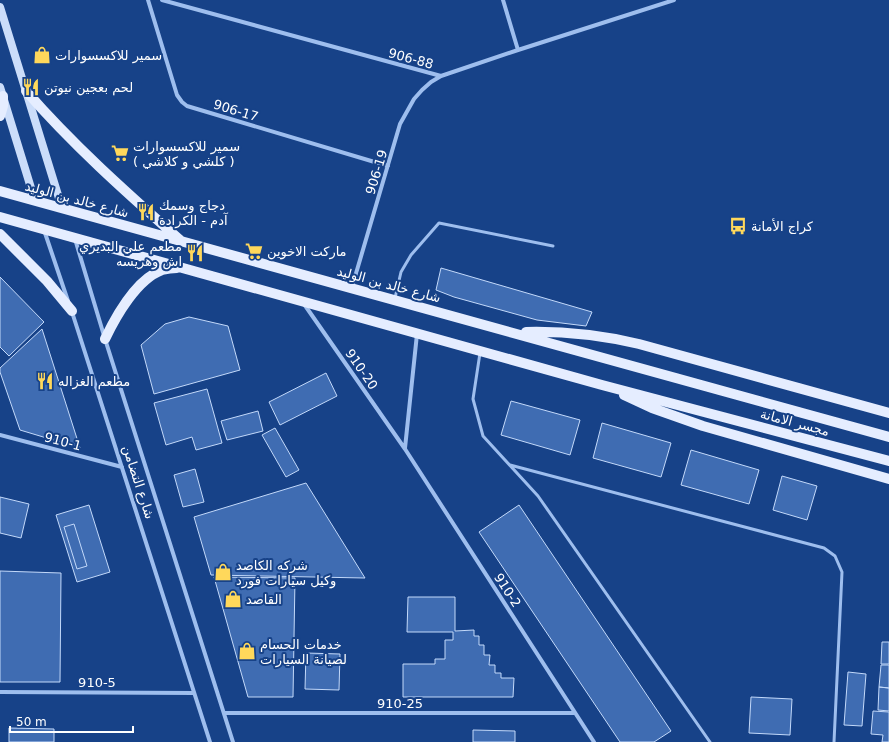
<svg xmlns="http://www.w3.org/2000/svg" width="889" height="742" font-family="'DejaVu Sans',Vazirmatn,sans-serif">
<style>
.building{fill:#3f6cb2;stroke:#c3d9fa}
.lines{fill:none;stroke-linecap:round;stroke-linejoin:round}
.lane{stroke:#9ebeee;stroke-width:3}
.street{stroke:#9ebeee;stroke-width:4}
.secondary{stroke:#cbddfa;stroke-width:8}
.primary{stroke:#e5edff;stroke-width:10}
.labels{text-anchor:middle;stroke-width:4;stroke-linejoin:round;paint-order:stroke}
.poi-label{font-size:13px;fill:#fff;stroke:#174288;text-anchor:start}
.street-label{font-size:13px;fill:#fff;stroke:#174288}
</style>
<rect width="100%" height="100%" fill="#174288"/>
<!-- building -->
<path class="building" d="M 441,268 L 592,312 L 586,326 L 537,320 L 454,297 L 436,290 Z
M 0,277 L 44,322 L 9,356 L 0,347 Z
M 189,317 L 228,326 L 240,370 L 154,394 L 141,345 L 165,324 Z
M 42,329 L 80,448 L 20,430 L 0,372 L 0,368 Z
M 326,373 L 337,396 L 280,425 L 269,402 Z
M 207,389 L 222,443 L 196,450 L 192,437 L 166,445 L 154,403 Z
M 511,401 L 580,420 L 570,455 L 501,435 Z
M 258,411 L 263,431 L 227,440 L 221,421 Z
M 602,423 L 671,443 L 661,477 L 593,458 Z
M 275,428 L 299,470 L 286,477 L 262,435 Z
M 691,450 L 759,470 L 749,504 L 681,485 Z
M 195,469 L 204,502 L 183,507 L 174,475 Z
M 782,476 L 817,486 L 807,520 L 773,510 Z
M 306,483 L 365,578 L 211,575 L 194,517 Z
M 0,497 L 29,504 L 21,538 L 0,533 Z
M 89,505 L 110,572 L 77,582 L 56,515 Z
M 519,505 L 671,731 L 654,742 L 620,742 L 479,532 Z
M 74,524 L 87,566 L 77,569 L 64,527 Z
M 0,571 L 61,573 L 60,682 L 0,682 Z
M 214,577 L 295,578 L 293,697 L 248,697 Z
M 408,597 L 455,597 L 455,631 L 474,630 L 474,636 L 479,636 L 479,645 L 484,645 L 484,655 L 490,655 L 489,665 L 495,665 L 495,673 L 501,673 L 501,678 L 514,678 L 513,697 L 403,697 L 403,664 L 435,664 L 435,659 L 445,659 L 445,640 L 453,640 L 453,632 L 407,632 Z
M 882,642 L 889,642 L 889,664 L 881,664 Z
M 306,653 L 340,654 L 339,690 L 305,689 Z
M 881,665 L 889,665 L 889,688 L 879,687 Z
M 848,672 L 866,674 L 862,726 L 844,725 Z
M 879,687 L 889,688 L 889,711 L 878,710 Z
M 751,697 L 792,699 L 790,735 L 749,733 Z
M 873,711 L 889,712 L 889,742 L 882,742 L 883,735 L 871,734 Z
M 9,728 L 54,729 L 54,742 L 9,742 Z
M 473,730 L 515,731 L 515,742 L 473,742 Z"/>
<g class="lines">
<!-- lane -->
<path class="lane" d="M 395,298 L 401,272 L 411,255 L 439,223 L 553,246
M 480,353 L 473,399 L 483,436 L 538,496 L 710,742
M 510,465 L 824,548 L 835,556 L 842,572 L 834,742"/>
<!-- street -->
<path class="street" d="M 148,0 L 177,95 L 182,102 L 187,106 L 388,166
M 162,0 L 441,76 L 518,50 L 674,0
M 503,0 L 518,50
M 44,230 L 68,301
M 75,239 L 105,339 L 233,742
M 352,287 L 400,124 L 414,99 L 422,90 L 431,82 L 441,76
M 304,304 L 405,449 L 594,742
M 72,312 L 210,742
M 0,435 L 122,467
M 405,448 L 417,334
M 0,692 L 194,693
M 224,713 L 575,713"/>
<!-- secondary -->
<path class="secondary" d="M 0,7 L 62,208
M 0,87 L 35,201"/>
<!-- primary -->
<path class="primary" d="M 26,91 C 73,145 126,192 180,240
M 0,116 L 3,106 L 3,96
M 0,191 C 297,272 593,355 889,437
M 0,217 L 602,385 L 889,461
M 0,234 L 47,281 L 72,311
M 526,332 C 565,331 600,335 639,344 L 889,413
M 105,339 C 116,316 137,279 162,270 C 166,269 172,268 177,268
M 624,395 L 652,408 L 703,426 L 889,479"/>
</g>
<!-- icons -->
<defs>
<g id="shop-bare" transform="scale(1.38)"><path d="M-5-2.5h2.3a2.7 3.5 0 0 1 5.4 0H5L5.5 6h-11ZM-1.5-2.5h3a1.5 2.3 0 0 0-3 0Z" fill="#ffd85b" stroke="#174288" stroke-width="2.5" paint-order="stroke"/></g>
<g id="restaurant-bare" transform="scale(1.38)"><path d="M-5-6h1v4h1v-4h1v4h1v-4h1v5L-1.5 .5V6h-2V.5L-5-1ZM5-6V6H3V1.5H1.5Q1.5-4 5-6Z" fill="#ffd85b" stroke="#174288" stroke-width="2.5" paint-order="stroke"/></g>
<g id="supermarket-bare" transform="scale(1.38)"><path d="M-6-5.5h2.5l.6 2H6L4.5 2H-2.5L-4.4-4H-6ZM-1.5 3.2a1.3 1.3 0 1 0 .1 0ZM3 3.2a1.3 1.3 0 1 0 .1 0Z" fill="#ffd85b" stroke="#174288" stroke-width="2.5" paint-order="stroke"/></g>
<g id="bus-bare" transform="scale(1.38)"><path d="M-5-6H5V4H4V6H2V4H-2V6H-4V4H-5ZM-3.5-4V0h7V-4ZM-3.5 1.2v1.5H-2V1.2ZM2 1.2v1.5H3.5V1.2Z" fill="#ffd85b" stroke="#174288" stroke-width="2.5" paint-order="stroke"/></g>
</defs>
<g fill-rule="evenodd">
<use href="#shop-bare" x="42" y="55"/>
<use href="#restaurant-bare" x="31" y="87"/>
<use href="#supermarket-bare" x="120" y="153"/>
<use href="#restaurant-bare" x="146" y="212"/>
<use href="#bus-bare" x="738" y="226"/>
<use href="#supermarket-bare" x="254" y="251"/>
<use href="#restaurant-bare" x="195" y="253"/>
<use href="#restaurant-bare" x="45" y="381"/>
<use href="#shop-bare" x="223" y="572"/>
<use href="#shop-bare" x="233" y="599"/>
<use href="#shop-bare" x="247" y="651"/>
</g>
<g class="labels">
<!-- poi labels -->
<g class="poi-label">
<text x="55" y="60">سمير للاكسسوارات</text>
<text x="44" y="92">لحم بعجين نيوتن</text>
<text x="133" y="151">سمير للاكسسوارات<tspan x="133" dy="15">( كلشي و كلاشي )</tspan></text>
<text x="159" y="210">دجاج وسمك<tspan x="159" dy="15">آدم - الكرادة</tspan></text>
<text x="751" y="231">كراج الأمانة</text>
<text x="182" y="251" text-anchor="end">مطعم علي البديري<tspan x="182" dy="15">اش وهريسه</tspan></text>
<text x="267" y="256">ماركت الاخوين</text>
<text x="58" y="386">مطعم الغزاله</text>
<text x="236" y="570">شركه الكاصد<tspan x="236" dy="15">وكيل سيارات فورد</tspan></text>
<text x="246" y="604">القاصد</text>
<text x="260" y="649">خدمات الحسام<tspan x="260" dy="15">لصيانة السيارات</tspan></text>
</g>
<!-- street labels -->
<g class="street-label">
<text transform="translate(411 58) rotate(15)" y="5">906-88</text>
<text transform="translate(236 110) rotate(17)" y="5">906-17</text>
<text transform="translate(376 172) rotate(-73)" y="5">906-19</text>
<text transform="translate(77 199) rotate(15)" y="5">شارع خالد بن الوليد</text>
<text transform="translate(389 284) rotate(15)" y="5">شارع خالد بن الوليد</text>
<text transform="translate(362 369) rotate(55)" y="5">910-20</text>
<text transform="translate(795 422) rotate(15)" y="5">مجسر الامانة</text>
<text transform="translate(63 441) rotate(15)" y="5">910-1</text>
<text transform="translate(139 482) rotate(72)" y="5">شارع التضامن</text>
<text transform="translate(508 590) rotate(57)" y="5">910-2</text>
<text x="97" y="687">910-5</text>
<text x="400" y="708">910-25</text>
</g>
</g>
<!-- scale -->
<path d="M10 726v6h123v-6" fill="none" stroke="#ffffff" stroke-width="2"/>
<text x="16" y="726" font-size="12" fill="#ffffff" stroke="#174288" stroke-width="3" paint-order="stroke">50 m</text>
</svg>
